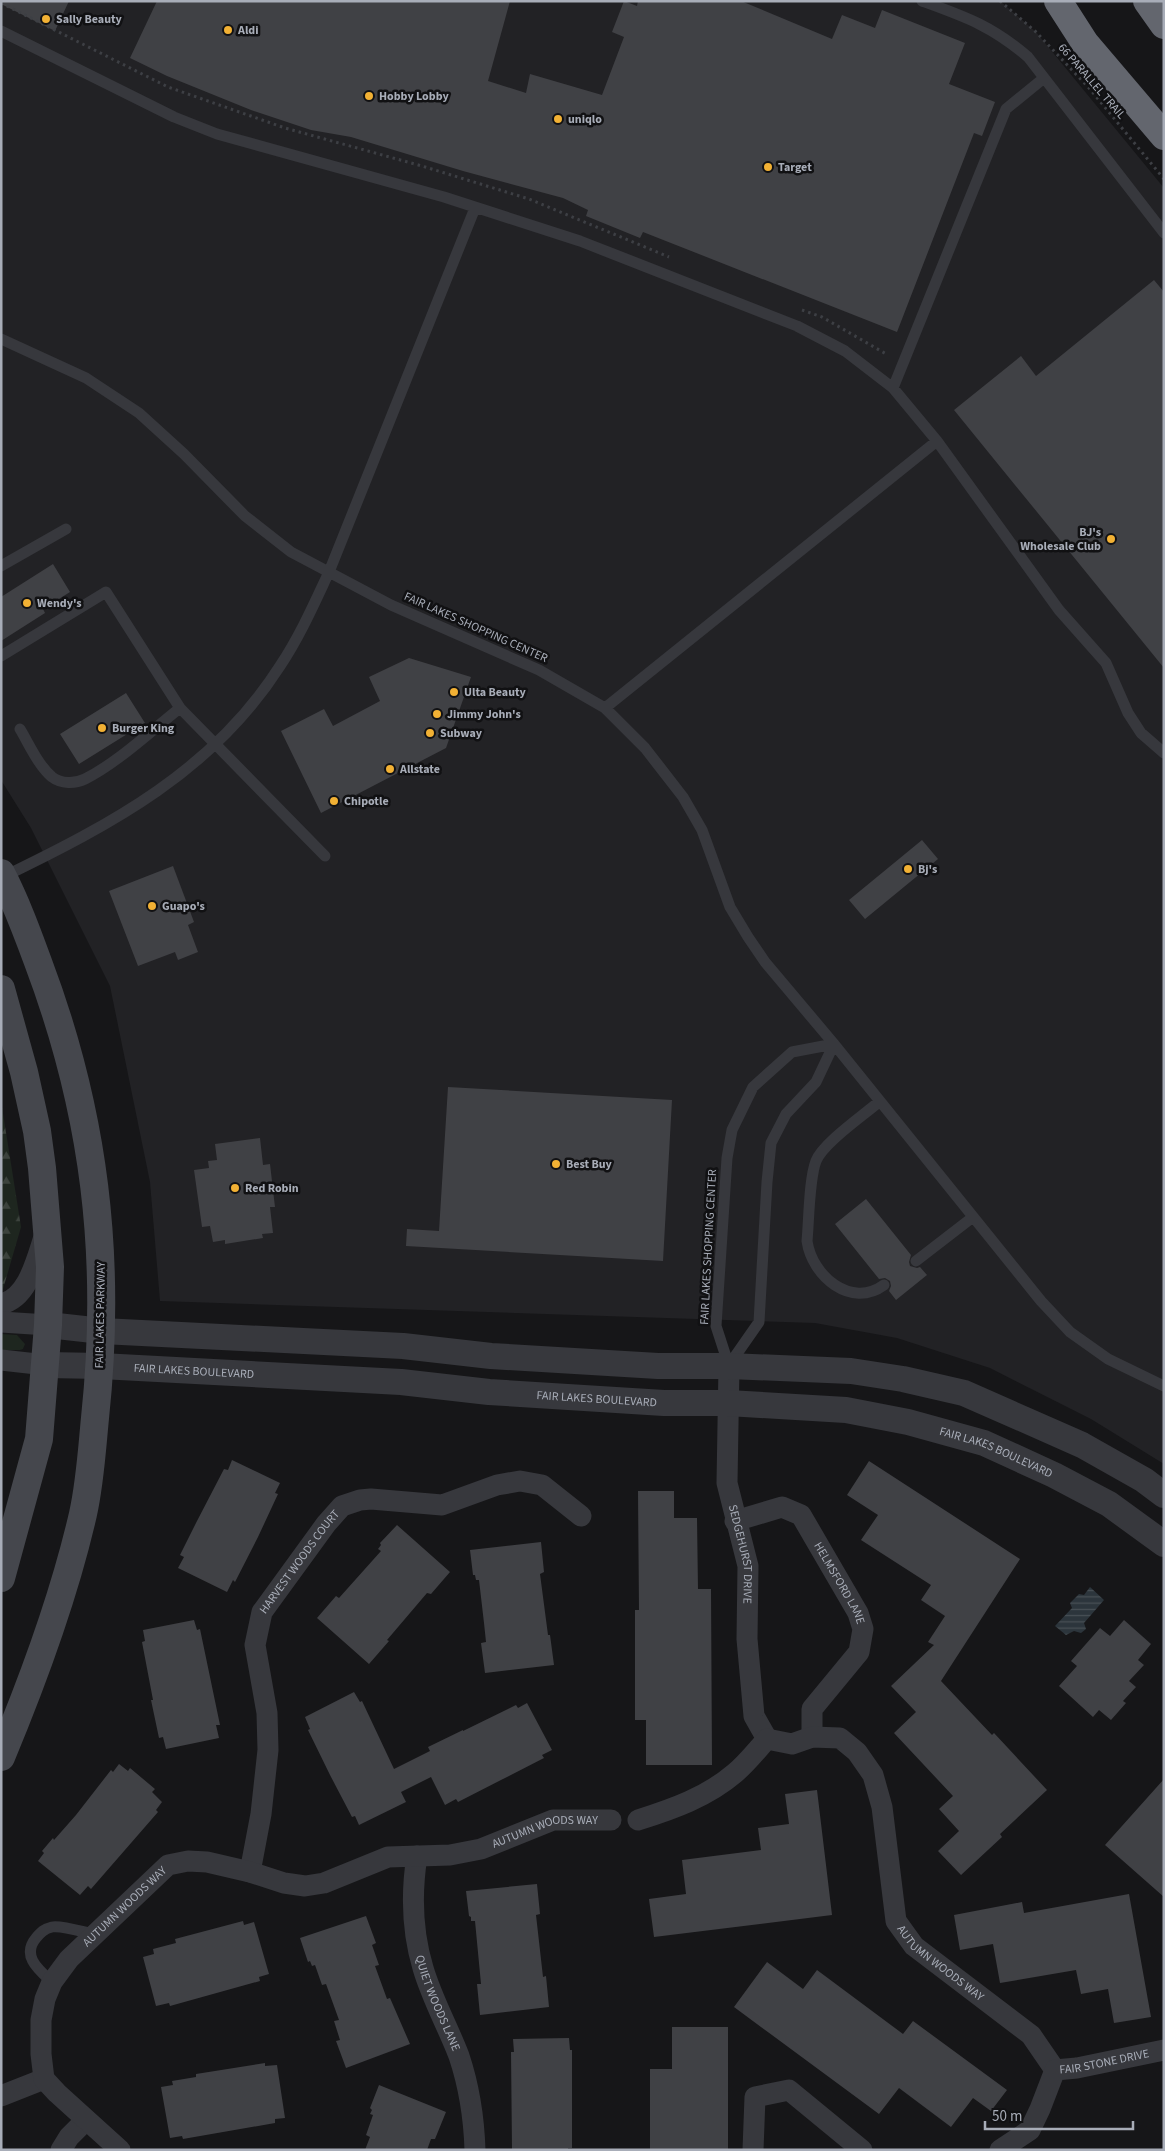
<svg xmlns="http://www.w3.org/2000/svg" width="1165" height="2151" font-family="'Source Sans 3',sans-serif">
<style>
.built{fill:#222225}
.green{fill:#1e261f}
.forest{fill:url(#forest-firs)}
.water{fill:url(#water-rules)}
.building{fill:#404145}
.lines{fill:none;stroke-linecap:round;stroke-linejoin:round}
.path{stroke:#3d3f44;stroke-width:3;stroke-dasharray:2.5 4;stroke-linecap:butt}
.service{stroke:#37383d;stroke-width:11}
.minor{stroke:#37383d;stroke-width:21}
.tertiary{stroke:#37383d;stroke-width:26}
.secondary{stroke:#45474d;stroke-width:28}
.motorway{stroke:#63666e;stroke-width:28}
.poi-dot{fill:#f2b134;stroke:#111113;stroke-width:2}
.labels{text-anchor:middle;stroke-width:5;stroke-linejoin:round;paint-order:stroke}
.poi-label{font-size:12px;font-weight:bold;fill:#a8adb8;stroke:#111113;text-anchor:start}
.street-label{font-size:12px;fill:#a8adb8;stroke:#111113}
</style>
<defs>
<pattern id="forest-firs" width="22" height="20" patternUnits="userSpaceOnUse" patternTransform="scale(1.25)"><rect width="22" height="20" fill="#1e261f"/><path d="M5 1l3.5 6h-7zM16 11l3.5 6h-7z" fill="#3c433d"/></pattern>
<pattern id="water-rules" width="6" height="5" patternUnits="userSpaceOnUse" patternTransform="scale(1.25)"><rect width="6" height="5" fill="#2c353c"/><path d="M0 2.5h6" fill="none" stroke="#485056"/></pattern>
</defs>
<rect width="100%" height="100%" fill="#161618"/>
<!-- built -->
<path class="built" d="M 1,1 L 1000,1 L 1036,32 L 1164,188 L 1164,1464 L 1091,1419 L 990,1368 L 897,1338 L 815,1323 L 160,1301 L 150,1182 L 110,986 L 31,828 L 1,780 Z"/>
<!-- green -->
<path class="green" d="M 1,1334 L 17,1335 L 25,1344 L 23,1349 L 20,1350 L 1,1350 Z"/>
<!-- forest -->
<path class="forest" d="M 1,1101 L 21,1227 L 1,1296 Z"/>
<!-- water -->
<path class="water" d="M 1090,1587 L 1104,1600 L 1084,1623 L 1086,1629 L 1081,1633 L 1074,1631 L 1066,1635 L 1055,1626 L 1072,1608 L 1070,1603 L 1079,1594 L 1084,1595 Z"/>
<!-- building -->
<path class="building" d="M 1,1 L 69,1 L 55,31 L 1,4 Z
M 157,1 L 510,1 L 488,81 L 526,93 L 530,74 L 602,95 L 624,37 L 612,32 L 624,1 L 637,6 L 638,1 L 741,1 L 832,39 L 842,15 L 875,28 L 882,10 L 965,43 L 949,84 L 995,102 L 982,136 L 974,133 L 897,332 L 643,232 L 640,238 L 586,216 L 588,210 L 563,198 L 463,171 L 351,137 L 311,130 L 251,110 L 167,76 L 130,58 Z
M 1154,280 L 1164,292 L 1164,668 L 954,410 L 1021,356 L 1036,376 Z
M 53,564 L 70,592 L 43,609 L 45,613 L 1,641 L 1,597 Z
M 409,658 L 471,677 L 446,748 L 321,813 L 281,731 L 324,709 L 333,726 L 380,701 L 369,677 Z
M 126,693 L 145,723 L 79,764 L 60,734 Z
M 922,840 L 938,859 L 865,919 L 849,900 Z
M 173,866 L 194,922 L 188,925 L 198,952 L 178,960 L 175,952 L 138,966 L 109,891 Z
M 448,1087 L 672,1100 L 663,1261 L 406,1246 L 407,1229 L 439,1231 Z
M 260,1138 L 263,1165 L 270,1164 L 275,1207 L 270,1207 L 273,1233 L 262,1234 L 263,1238 L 225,1244 L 225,1240 L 213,1242 L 210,1226 L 202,1227 L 194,1170 L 209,1168 L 208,1161 L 217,1160 L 215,1144 Z
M 866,1199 L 911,1255 L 909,1262 L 910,1266 L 917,1268 L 920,1267 L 927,1275 L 896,1300 L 889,1291 L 891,1286 L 890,1281 L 885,1278 L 879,1279 L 835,1224 Z
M 232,1460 L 280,1483 L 275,1493 L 278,1494 L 258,1537 L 235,1582 L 233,1580 L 227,1592 L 178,1568 L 184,1557 L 180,1555 L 197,1521 L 224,1469 L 228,1470 Z
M 869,1461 L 1020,1559 L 941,1681 L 992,1735 L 994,1733 L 1047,1790 L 1000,1834 L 1002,1837 L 961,1875 L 938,1851 L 959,1831 L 939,1809 L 953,1796 L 894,1733 L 916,1712 L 891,1686 L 934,1645 L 928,1642 L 945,1616 L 921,1600 L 931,1585 L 861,1540 L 878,1515 L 847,1495 Z
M 638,1491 L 674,1491 L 674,1518 L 697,1518 L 698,1589 L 711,1589 L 712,1765 L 646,1765 L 646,1720 L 635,1720 L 635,1610 L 639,1610 Z
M 397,1525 L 450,1572 L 431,1594 L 427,1593 L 387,1640 L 389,1641 L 369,1664 L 317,1618 L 336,1596 L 339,1598 L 381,1551 L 378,1549 L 381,1545 L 380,1543 Z
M 541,1542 L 544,1572 L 540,1574 L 548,1635 L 550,1635 L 554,1665 L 485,1673 L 481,1643 L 486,1642 L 484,1623 L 479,1580 L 476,1580 L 475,1575 L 473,1575 L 470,1550 Z
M 194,1620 L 197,1630 L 200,1629 L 220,1725 L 216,1725 L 219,1738 L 166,1749 L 163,1737 L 159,1738 L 151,1700 L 153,1700 L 142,1642 L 145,1641 L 143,1630 Z
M 1124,1620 L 1151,1644 L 1138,1660 L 1144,1665 L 1129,1681 L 1136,1687 L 1123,1701 L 1126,1703 L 1111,1720 L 1099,1710 L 1093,1717 L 1059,1686 L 1077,1666 L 1071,1661 L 1100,1628 L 1110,1636 Z
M 354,1692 L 360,1702 L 362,1701 L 394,1769 L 430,1751 L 428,1747 L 463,1730 L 463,1731 L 516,1705 L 518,1708 L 527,1703 L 552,1750 L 542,1755 L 544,1758 L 458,1802 L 456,1799 L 445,1805 L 431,1777 L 401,1792 L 406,1802 L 359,1825 L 355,1816 L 352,1817 L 330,1775 L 308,1730 L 310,1729 L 305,1717 Z
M 119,1764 L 128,1771 L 130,1768 L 155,1789 L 152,1792 L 162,1802 L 156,1810 L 158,1812 L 111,1866 L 91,1889 L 88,1886 L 80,1895 L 38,1861 L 44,1853 L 42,1851 L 53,1838 L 54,1840 L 76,1815 L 111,1770 L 113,1772 Z
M 1164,1779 L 1164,1897 L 1105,1845 Z
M 817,1790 L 832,1915 L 654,1937 L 649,1899 L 686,1894 L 682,1860 L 761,1850 L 758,1828 L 789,1824 L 785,1794 Z
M 537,1884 L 540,1914 L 536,1915 L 543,1977 L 546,1976 L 549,2007 L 480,2015 L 477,1984 L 481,1984 L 475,1921 L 471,1921 L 471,1917 L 469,1916 L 466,1891 Z
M 1129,1894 L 1151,2017 L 1114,2023 L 1108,1989 L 1081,1994 L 1076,1970 L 1000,1983 L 993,1944 L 960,1950 L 954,1915 L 1022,1902 L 1024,1913 Z
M 366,1916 L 376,1943 L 372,1945 L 379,1965 L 375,1966 L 387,1999 L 390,1998 L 410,2044 L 346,2068 L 336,2041 L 340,2040 L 334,2021 L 339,2020 L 326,1984 L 322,1985 L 315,1965 L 312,1966 L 310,1961 L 308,1962 L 300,1938 Z
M 243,1921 L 244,1925 L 254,1922 L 269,1974 L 259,1977 L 260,1981 L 170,2006 L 169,2003 L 156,2006 L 143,1957 L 154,1954 L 153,1949 L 176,1943 L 175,1939 Z
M 767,1962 L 803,1989 L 817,1970 L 903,2034 L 913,2021 L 1007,2090 L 991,2111 L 973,2098 L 951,2127 L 899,2088 L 879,2114 L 734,2007 Z
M 672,2027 L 728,2027 L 728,2150 L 650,2150 L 650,2069 L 672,2069 Z
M 569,2038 L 570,2050 L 572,2050 L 572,2148 L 568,2148 L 568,2150 L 512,2150 L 511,2052 L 514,2052 L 513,2039 Z
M 265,2063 L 265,2066 L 277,2065 L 285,2118 L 275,2119 L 275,2123 L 183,2139 L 182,2136 L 170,2138 L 161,2087 L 173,2085 L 172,2081 L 196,2077 L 196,2074 Z
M 379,2085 L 446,2112 L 435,2139 L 431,2139 L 427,2150 L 365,2150 L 370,2137 L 366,2135 L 373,2115 L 370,2114 L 372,2110 L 370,2108 Z"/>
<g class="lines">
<!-- path -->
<path class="path" d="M 1000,1 L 1036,32 L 1089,88 L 1164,179
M 1,3 L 168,87 L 285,128 L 422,166 L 529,199 L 669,257
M 802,310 L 822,317 L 888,355"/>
<!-- service -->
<path class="service" d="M 922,1 C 966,17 992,26 1028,57 L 1164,233
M 1,31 L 174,117 L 217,134 L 444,197 L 580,241 L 797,326 L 845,351 L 893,388 L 937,441 L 1059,610 L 1106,663 L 1128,713 L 1141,733 L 1164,753
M 1,339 L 86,378 L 139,413 L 184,454 L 245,516 L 291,552 L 391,605 L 539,670 L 605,708 L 645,748 L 683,797 L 702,830 L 730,907 L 748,937 L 765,962 L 834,1044 L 1041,1301 L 1070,1332 L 1108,1359 L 1164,1386
M 893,388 L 1006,109 L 1044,78
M 1,566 L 66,529
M 1,656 L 106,592 L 180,708 L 325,856
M 605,708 L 937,441
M 20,729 C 29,744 38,765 52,777 C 61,784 75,784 85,779 C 117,763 151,731 180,708
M 3,877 C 112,824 213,771 280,666 C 300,636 314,604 329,572 L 475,208
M 880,1101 C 864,1115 823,1143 816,1161 C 809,1179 809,1221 807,1241 C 812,1276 851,1309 884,1285
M 916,1261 L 973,1217
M 729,1365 L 759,1322 L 767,1182 L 771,1143 L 786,1114 L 816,1082 L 834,1044
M 729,1366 L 716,1326 L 727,1158 L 732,1130 L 753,1087 L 792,1052 L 834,1044
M 52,1982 C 39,1970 21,1956 36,1938 C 41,1932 44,1929 52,1927 C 61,1925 83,1932 93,1934"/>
<!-- minor -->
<g class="minor">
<path d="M 1,1304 C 29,1298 37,1257 45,1234"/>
<path d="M 1,1322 L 48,1325"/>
<path d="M 1,1360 L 46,1365"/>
<path id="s1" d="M 729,1366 L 727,1483 L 748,1566 L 747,1639 L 754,1716 L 767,1739"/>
<path id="s2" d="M 735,1521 L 782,1507 L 801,1515 L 858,1613 L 863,1629 L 859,1652 L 812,1709 L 812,1737"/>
<path id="s3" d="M 638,1820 C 673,1809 707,1797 735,1773 C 747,1763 757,1750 767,1739 L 792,1744 L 812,1737 L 840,1738 L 857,1752 L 873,1775 L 882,1807 L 896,1921 L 914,1946 L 1031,2035 L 1055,2070"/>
<path id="s4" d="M 417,1856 C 411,1894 412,1931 423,1968 C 432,1999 448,2027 459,2056 C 469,2086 474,2119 475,2150"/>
<path id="s5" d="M 250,1872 L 261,1814 L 268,1750 L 267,1713 L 255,1645 L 262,1612 L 326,1524 L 342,1506 L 360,1500 L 371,1499 L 442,1505 L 497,1485 L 520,1481 L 542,1485 L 581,1516"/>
<path d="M 1,2096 L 44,2079"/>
<path d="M 61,2150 L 69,2137 L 86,2120"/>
<path id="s6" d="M 120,2150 L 57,2093 L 44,2079 L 41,2054 L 41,2020 L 45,1999 L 52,1982 L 69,1959 L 168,1865 L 188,1861 L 207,1862 L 250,1872 L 284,1883 L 305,1886 L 324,1883 L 388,1857 L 450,1855 L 481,1849 L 553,1820 L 611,1820"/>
<path d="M 753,2150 L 755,2097 L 789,2090 L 862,2150"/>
<path id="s7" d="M 1000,2150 L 1030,2130 L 1040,2109 L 1055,2070 L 1077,2068 L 1164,2050"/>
</g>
<!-- tertiary -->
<g class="tertiary">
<path d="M 48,1325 L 102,1331 L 403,1346 L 491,1356 L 658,1366 L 729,1366 L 851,1371 L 903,1379 L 964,1393 L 1082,1445 L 1144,1480 L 1164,1495"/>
<path id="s8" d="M 46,1365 L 101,1366 L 401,1382 L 489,1392 L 664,1403 L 728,1403 L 846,1410 L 908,1422 L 984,1443 L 1054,1475 L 1109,1504 L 1164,1544"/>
</g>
<!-- secondary -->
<path class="secondary" d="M 1,873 C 16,902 27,932 38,962 C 95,1113 112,1258 95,1418 C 92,1449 90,1483 83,1514 C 64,1597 34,1678 1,1757
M 1,989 L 24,1072 L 37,1131 L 42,1168 L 50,1267 L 48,1325 L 39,1439 L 1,1578"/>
<!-- motorway -->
<path class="motorway" d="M 1058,1 L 1085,43 L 1164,136
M 1147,1 L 1164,25"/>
</g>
<!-- markers -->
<g class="poi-dot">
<circle cx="46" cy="19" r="5"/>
<circle cx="228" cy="30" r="5"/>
<circle cx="369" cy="96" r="5"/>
<circle cx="558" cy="119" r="5"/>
<circle cx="768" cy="167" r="5"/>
<circle cx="1111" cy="539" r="5"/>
<circle cx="27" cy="603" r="5"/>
<circle cx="454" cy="692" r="5"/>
<circle cx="437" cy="714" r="5"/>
<circle cx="102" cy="728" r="5"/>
<circle cx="430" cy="733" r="5"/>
<circle cx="390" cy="769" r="5"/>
<circle cx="334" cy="801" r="5"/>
<circle cx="908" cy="869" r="5"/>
<circle cx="152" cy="906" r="5"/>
<circle cx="556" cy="1164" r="5"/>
<circle cx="235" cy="1188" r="5"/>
</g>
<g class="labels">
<!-- poi labels -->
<g class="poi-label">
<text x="56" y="23">Sally Beauty</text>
<text x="238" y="34">Aldi</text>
<text x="379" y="100">Hobby Lobby</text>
<text x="568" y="123">uniqlo</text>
<text x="778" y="171">Target</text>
<text x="1101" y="536" text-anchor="end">BJ's<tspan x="1101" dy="14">Wholesale Club</tspan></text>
<text x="37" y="607">Wendy's</text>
<text x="464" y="696">Ulta Beauty</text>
<text x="447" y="718">Jimmy John's</text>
<text x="112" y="732">Burger King</text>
<text x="440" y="737">Subway</text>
<text x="400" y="773">Allstate</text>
<text x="344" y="805">Chipotle</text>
<text x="918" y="873">Bj's</text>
<text x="162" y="910">Guapo's</text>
<text x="566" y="1168">Best Buy</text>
<text x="245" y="1192">Red Robin</text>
</g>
<!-- street labels -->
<g class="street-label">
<text transform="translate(1092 81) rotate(49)" y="4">66 PARALLEL TRAIL</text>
<text transform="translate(476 627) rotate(24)" y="4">FAIR LAKES SHOPPING CENTER</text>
<text transform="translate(708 1247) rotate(-87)" y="4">FAIR LAKES SHOPPING CENTER</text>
<text transform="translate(100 1315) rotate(-89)" y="4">FAIR LAKES PARKWAY</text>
<text dy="4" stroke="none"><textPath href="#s8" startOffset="148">FAIR LAKES BOULEVARD</textPath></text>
<text dy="4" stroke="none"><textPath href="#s8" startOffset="552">FAIR LAKES BOULEVARD</textPath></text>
<text dy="4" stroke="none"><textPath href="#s8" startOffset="958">FAIR LAKES BOULEVARD</textPath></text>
<text dy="4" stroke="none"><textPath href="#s1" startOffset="190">SEDGEHURST DRIVE</textPath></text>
<text dy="4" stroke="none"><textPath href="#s5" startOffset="326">HARVEST WOODS COURT</textPath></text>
<text dy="4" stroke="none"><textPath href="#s2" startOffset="148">HELMSFORD LANE</textPath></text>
<text dy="4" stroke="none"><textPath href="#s6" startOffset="758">AUTUMN WOODS WAY</textPath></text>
<text dy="4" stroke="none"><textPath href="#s6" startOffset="308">AUTUMN WOODS WAY</textPath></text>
<text dy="4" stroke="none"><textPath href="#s3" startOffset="490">AUTUMN WOODS WAY</textPath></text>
<text dy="4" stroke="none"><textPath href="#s4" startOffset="151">QUIET WOODS LANE</textPath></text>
<text dy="4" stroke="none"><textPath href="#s7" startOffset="151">FAIR STONE DRIVE</textPath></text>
</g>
</g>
<!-- border -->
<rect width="1165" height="2151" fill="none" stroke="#a8adb8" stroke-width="5"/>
<!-- scale -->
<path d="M985 2121v8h148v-8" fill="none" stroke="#a8adb8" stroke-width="2.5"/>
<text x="992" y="2121" font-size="15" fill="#a8adb8" stroke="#111113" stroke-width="4" paint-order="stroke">50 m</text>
</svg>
